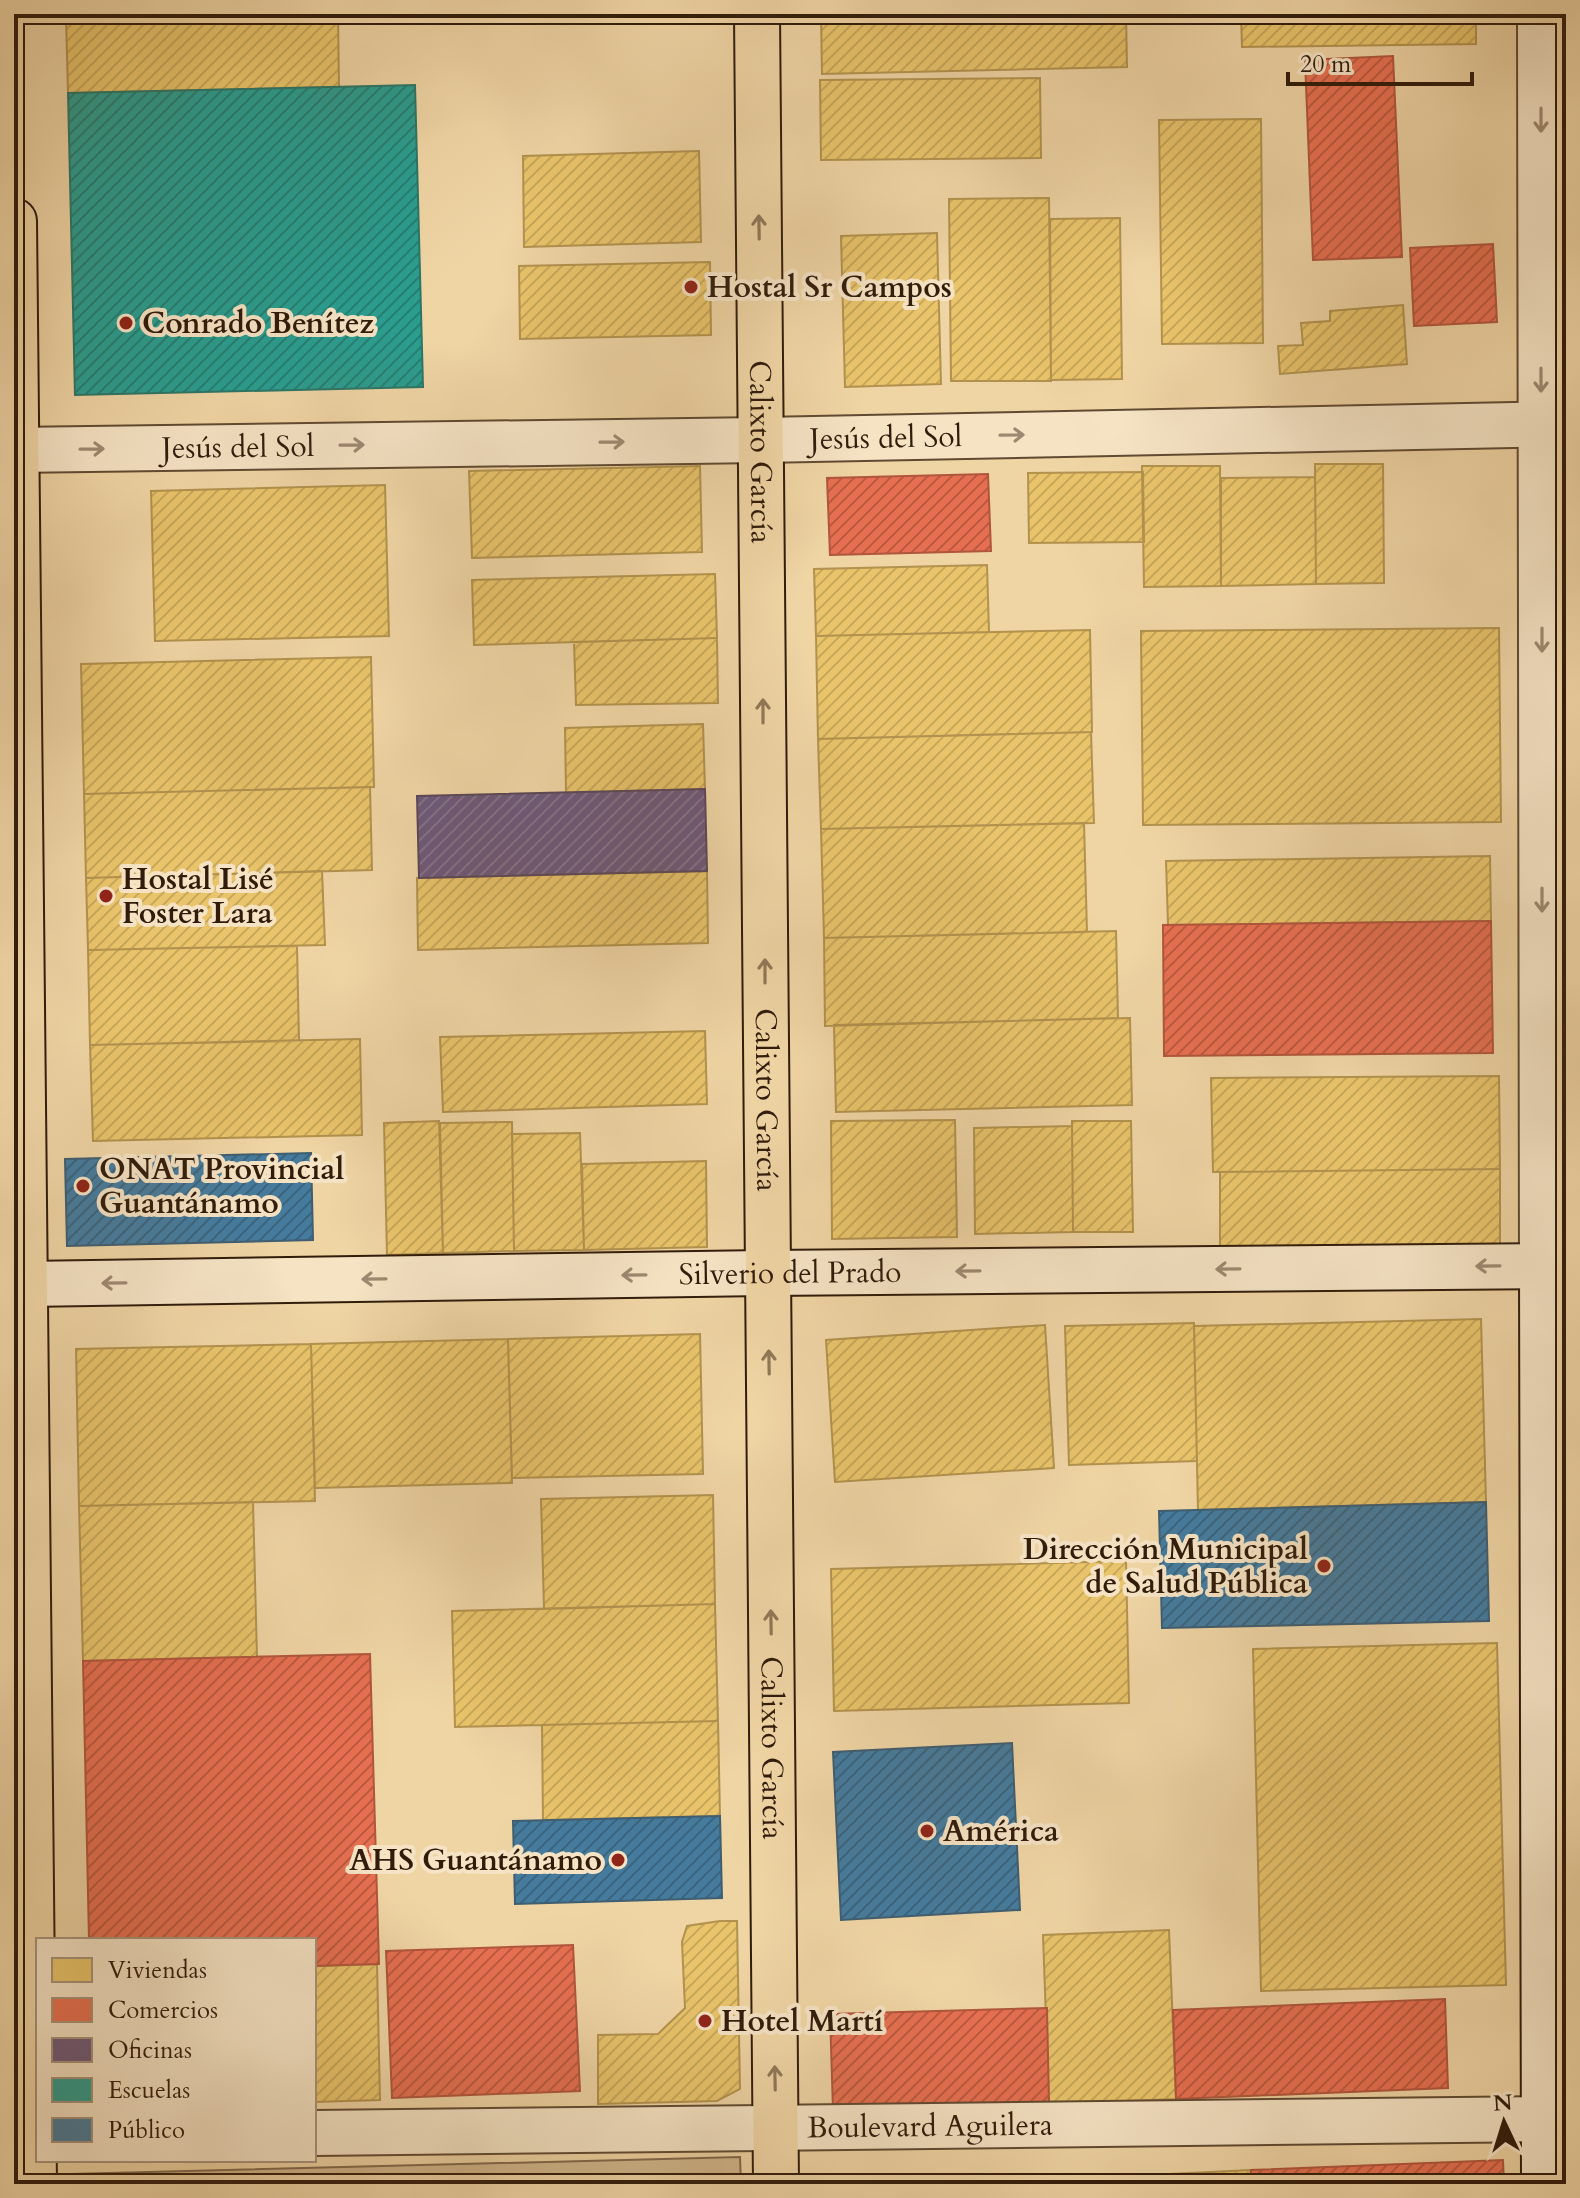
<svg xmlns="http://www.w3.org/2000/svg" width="1580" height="2198" font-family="Cardo,serif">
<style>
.green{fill:#cfb58a;stroke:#80684a;stroke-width:2}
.homes{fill:url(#homes-hatch);stroke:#b2924e;stroke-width:2}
.shops{fill:url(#shops-hatch);stroke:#b0563c;stroke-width:2}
.offices{fill:url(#offices-hatch);stroke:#5b4759;stroke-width:2}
.schools{fill:url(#schools-hatch);stroke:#2c7667;stroke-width:2}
.public{fill:url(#public-hatch);stroke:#3f5e71;stroke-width:2}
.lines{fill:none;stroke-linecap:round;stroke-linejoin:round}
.pedestrian-casing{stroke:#604a31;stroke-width:48}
.minor-casing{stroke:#604a31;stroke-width:48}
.tertiary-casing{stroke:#604a31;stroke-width:48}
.secondary-casing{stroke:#311c0b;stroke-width:48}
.primary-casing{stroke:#311c0b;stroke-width:48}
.pedestrian{stroke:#f5e3c4;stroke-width:44}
.minor{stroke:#f5e3c4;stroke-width:44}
.tertiary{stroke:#f5e3c4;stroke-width:44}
.secondary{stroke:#f5e3c4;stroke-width:44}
.primary{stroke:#efd4a4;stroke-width:44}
.oneway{stroke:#9d8971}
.oneway2{stroke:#907858}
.poi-dot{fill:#8f2418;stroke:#f5e3c4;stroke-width:3}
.labels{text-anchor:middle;stroke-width:8;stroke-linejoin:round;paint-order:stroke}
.poi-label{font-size:30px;font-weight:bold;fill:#311c0b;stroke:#f5e3c4;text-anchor:start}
.street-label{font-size:30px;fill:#311c0b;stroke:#f5e3c4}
</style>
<defs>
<pattern id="homes-hatch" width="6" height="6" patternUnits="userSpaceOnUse" patternTransform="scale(2)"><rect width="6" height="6" fill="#e9c46a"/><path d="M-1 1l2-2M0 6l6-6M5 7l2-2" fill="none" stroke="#c8a85b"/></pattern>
<pattern id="shops-hatch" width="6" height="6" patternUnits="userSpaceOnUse" patternTransform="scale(2)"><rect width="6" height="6" fill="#e76f51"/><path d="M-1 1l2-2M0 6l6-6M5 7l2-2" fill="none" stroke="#bc5a41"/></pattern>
<pattern id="offices-hatch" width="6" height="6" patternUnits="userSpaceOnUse" patternTransform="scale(2)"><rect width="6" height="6" fill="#6d597a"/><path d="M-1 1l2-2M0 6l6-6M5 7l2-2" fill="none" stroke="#827289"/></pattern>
<pattern id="schools-hatch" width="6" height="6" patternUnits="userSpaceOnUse" patternTransform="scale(2)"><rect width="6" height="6" fill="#2a9d8f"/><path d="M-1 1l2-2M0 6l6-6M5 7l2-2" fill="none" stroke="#257f73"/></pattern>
<pattern id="public-hatch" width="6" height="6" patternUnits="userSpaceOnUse" patternTransform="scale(2)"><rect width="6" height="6" fill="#457b9d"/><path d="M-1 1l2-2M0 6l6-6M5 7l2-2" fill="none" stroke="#3a647e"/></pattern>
</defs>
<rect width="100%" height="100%" fill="#efd4a4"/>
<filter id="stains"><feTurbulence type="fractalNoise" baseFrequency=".0025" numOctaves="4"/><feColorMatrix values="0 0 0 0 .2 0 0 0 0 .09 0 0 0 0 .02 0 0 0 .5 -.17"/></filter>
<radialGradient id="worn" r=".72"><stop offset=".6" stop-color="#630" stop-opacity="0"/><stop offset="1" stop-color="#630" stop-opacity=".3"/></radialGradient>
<!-- green -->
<path class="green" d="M 740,2157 L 741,2184 L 70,2184 L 70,2174 Z"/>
<!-- homes -->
<path class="homes" d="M 65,14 L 175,14 L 66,17 Z
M 175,14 L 338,14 L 339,87 L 68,93 L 66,17 Z
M 821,14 L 1126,14 L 1127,67 L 822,74 Z
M 1241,14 L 1476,14 L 1476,44 L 1242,47 Z
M 1040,78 L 1041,158 L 821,160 L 820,80 Z
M 1261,119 L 1263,343 L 1162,344 L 1159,120 Z
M 699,151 L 701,242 L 524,247 L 523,156 Z
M 1049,198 L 1051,381 L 951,381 L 949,199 Z
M 1120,218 L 1122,379 L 1051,380 L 1050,219 Z
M 937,233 L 941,384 L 845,387 L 841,236 Z
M 710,262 L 711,335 L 520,339 L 519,266 Z
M 1403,305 L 1407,364 L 1280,374 L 1278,346 L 1303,345 L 1301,323 L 1330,321 L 1330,311 Z
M 1315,464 L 1383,464 L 1384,583 L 1316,584 Z
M 700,466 L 702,552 L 472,558 L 469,471 Z
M 1142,466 L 1220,466 L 1221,586 L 1144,587 Z
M 1143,472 L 1144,542 L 1029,543 L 1028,473 Z
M 1315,477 L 1316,584 L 1221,586 L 1221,478 Z
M 385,485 L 389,636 L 155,641 L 151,491 Z
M 987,565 L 989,632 L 816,636 L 814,569 Z
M 715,574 L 717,638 L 474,645 L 472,580 Z
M 1499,628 L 1501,822 L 1143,825 L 1141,631 Z
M 1090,630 L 1092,732 L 818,739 L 816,636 Z
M 717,638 L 718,703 L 576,705 L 574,642 Z
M 371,657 L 374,787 L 84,794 L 81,664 Z
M 703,724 L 705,789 L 566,793 L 565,728 Z
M 1091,732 L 1094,823 L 821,829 L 818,739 Z
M 370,787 L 372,870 L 86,878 L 84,794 Z
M 1084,823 L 1087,932 L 824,938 L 821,829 Z
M 1490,856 L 1491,921 L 1168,925 L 1166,861 Z
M 322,871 L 325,945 L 88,950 L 86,878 Z
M 707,871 L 708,943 L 418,950 L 417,878 Z
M 1116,931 L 1118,1018 L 825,1026 L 824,938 Z
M 297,946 L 299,1041 L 90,1045 L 88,950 Z
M 1130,1018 L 1132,1105 L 836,1112 L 834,1025 Z
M 705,1031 L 707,1104 L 443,1112 L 440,1037 Z
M 360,1039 L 362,1135 L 93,1141 L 90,1045 Z
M 1499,1076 L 1500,1169 L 1213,1172 L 1211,1078 Z
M 955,1120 L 957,1237 L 832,1239 L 831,1121 Z
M 439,1121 L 443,1253 L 387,1255 L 384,1123 Z
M 1072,1121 L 1131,1121 L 1133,1232 L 1073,1232 Z
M 512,1122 L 514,1251 L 443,1253 L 440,1123 Z
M 1072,1126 L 1073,1232 L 975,1234 L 974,1128 Z
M 580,1133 L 584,1250 L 514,1251 L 512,1134 Z
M 706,1161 L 707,1247 L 584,1250 L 582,1164 Z
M 1500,1169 L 1500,1247 L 1220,1251 L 1220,1172 Z
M 1481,1319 L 1486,1502 L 1198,1510 L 1194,1326 Z
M 1194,1323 L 1197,1461 L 1069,1465 L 1065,1326 Z
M 1045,1325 L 1054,1468 L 835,1482 L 826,1340 Z
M 700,1334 L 703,1474 L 512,1478 L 508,1339 Z
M 508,1339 L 512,1483 L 315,1488 L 311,1344 Z
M 311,1344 L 315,1501 L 79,1506 L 76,1349 Z
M 713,1495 L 715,1604 L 544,1609 L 541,1499 Z
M 253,1502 L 257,1657 L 83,1661 L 79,1506 Z
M 1126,1561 L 1129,1703 L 834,1711 L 831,1569 Z
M 715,1604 L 718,1721 L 455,1727 L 452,1611 Z
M 1497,1643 L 1506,1985 L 1261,1991 L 1253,1649 Z
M 718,1721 L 720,1816 L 543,1820 L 542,1725 Z
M 720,1921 L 737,1921 L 740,2089 L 717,2101 L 598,2104 L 598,2035 L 658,2034 L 685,2008 L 682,1942 L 687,1926 Z
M 1169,1930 L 1176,2099 L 1049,2104 L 1043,1935 Z
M 377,1964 L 380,2100 L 314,2102 L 314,1966 Z
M 1251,2170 L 1251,2184 L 1170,2184 L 1170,2174 Z"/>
<!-- shops -->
<path class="shops" d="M 1393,56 L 1402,257 L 1313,260 L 1305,60 Z
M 1493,244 L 1497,322 L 1414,326 L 1410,248 Z
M 988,474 L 991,551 L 830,555 L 827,478 Z
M 1491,921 L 1493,1053 L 1164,1056 L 1163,925 Z
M 370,1654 L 379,1964 L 314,1966 L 314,1940 L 89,1940 L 83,1661 Z
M 573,1945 L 580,2091 L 392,2098 L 386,1951 Z
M 1445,1999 L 1448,2088 L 1176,2099 L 1173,2010 Z
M 1047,2008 L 1049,2104 L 833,2110 L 830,2014 Z
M 1503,2160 L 1504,2184 L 1251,2184 L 1251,2170 Z"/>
<!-- offices -->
<path class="offices" d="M 705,789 L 707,871 L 419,878 L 417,796 Z
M 1170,2174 L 1170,2184 L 927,2184 Z"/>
<!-- schools -->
<path class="schools" d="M 415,85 L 423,387 L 75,395 L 68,93 Z"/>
<!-- public -->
<path class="public" d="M 311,1153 L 313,1240 L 67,1246 L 65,1159 Z
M 1486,1502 L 1489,1621 L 1162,1628 L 1159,1511 Z
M 1012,1743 L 1020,1910 L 841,1920 L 833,1752 Z
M 720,1816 L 722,1898 L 515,1904 L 513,1821 Z"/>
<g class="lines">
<!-- pedestrian casing -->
<g class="pedestrian-casing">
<g id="pedestrian">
<path id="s1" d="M 314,2133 L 1544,2119"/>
</g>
</g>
<!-- minor casing -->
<g class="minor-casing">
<g id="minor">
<path id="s2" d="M 14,450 L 761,440 L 1566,424"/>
</g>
</g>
<!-- tertiary casing -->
<g class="tertiary-casing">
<path id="tertiary" d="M 1540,14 L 1542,1266"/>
</g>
<!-- secondary casing -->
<g class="secondary-casing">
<g id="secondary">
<path d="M 1542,1266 L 1544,2184"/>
<path id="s3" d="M 26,1284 L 768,1273 L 1566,1266"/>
</g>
</g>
<!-- primary casing -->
<g class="primary-casing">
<g id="primary">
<path id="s4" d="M 757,14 L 776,2184"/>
<path d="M 14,221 L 34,2184"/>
</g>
</g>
<!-- pedestrian -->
<use href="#pedestrian" class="pedestrian"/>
<!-- minor -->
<use href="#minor" class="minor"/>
<!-- tertiary -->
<use href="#tertiary" class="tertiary"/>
<!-- secondary -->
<use href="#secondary" class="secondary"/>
<!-- primary -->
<use href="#primary" class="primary"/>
</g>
<!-- one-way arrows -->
<defs><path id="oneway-shaft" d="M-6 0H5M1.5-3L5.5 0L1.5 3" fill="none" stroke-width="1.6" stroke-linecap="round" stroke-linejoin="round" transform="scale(2)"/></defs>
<g class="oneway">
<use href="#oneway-shaft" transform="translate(1541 120) rotate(90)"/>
<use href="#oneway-shaft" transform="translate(1541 380) rotate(90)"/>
<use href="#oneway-shaft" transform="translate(1012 435) rotate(-1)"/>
<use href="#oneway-shaft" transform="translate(612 442) rotate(-1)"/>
<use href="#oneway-shaft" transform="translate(352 445) rotate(-1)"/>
<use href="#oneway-shaft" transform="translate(92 449) rotate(-1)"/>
<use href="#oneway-shaft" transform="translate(1542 640) rotate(90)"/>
<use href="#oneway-shaft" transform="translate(1542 900) rotate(90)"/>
<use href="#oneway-shaft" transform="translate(1488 1266) rotate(179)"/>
<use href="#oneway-shaft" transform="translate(1228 1269) rotate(179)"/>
<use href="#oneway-shaft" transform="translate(968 1271) rotate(179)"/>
<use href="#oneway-shaft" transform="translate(634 1275) rotate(179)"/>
<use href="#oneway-shaft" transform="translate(374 1279) rotate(179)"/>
<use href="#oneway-shaft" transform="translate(114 1283) rotate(179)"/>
</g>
<g class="oneway2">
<use href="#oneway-shaft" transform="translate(759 227) rotate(-91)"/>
<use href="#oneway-shaft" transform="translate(763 711) rotate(-90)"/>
<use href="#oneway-shaft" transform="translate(765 971) rotate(-90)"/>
<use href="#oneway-shaft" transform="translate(769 1362) rotate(-91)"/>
<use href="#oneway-shaft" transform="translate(771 1622) rotate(-91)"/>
<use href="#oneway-shaft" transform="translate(775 2078) rotate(-91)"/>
</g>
<!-- markers -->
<g class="poi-dot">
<circle cx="691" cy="287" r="8"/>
<circle cx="126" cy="323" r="8"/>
<circle cx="106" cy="896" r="8"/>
<circle cx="83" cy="1186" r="8"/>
<circle cx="1324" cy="1566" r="8"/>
<circle cx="927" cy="1831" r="8"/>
<circle cx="618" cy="1860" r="8"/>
<circle cx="705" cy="2021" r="8"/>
</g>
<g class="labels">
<!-- poi labels -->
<g class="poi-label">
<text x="707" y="297">Hostal Sr Campos</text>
<text x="142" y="333">Conrado Benítez</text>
<text x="122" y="889">Hostal Lisé<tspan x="122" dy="34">Foster Lara</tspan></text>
<text x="99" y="1179">ONAT Provincial<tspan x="99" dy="34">Guantánamo</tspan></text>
<text x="1308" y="1559" text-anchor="end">Dirección Municipal<tspan x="1308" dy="34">de Salud Pública</tspan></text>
<text x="943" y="1841">América</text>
<text x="602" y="1870" text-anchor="end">AHS Guantánamo</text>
<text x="721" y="2031">Hotel Martí</text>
</g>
<!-- street labels -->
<g class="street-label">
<text dy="10" stroke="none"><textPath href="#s2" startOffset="872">Jesús del Sol</textPath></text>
<text dy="10" stroke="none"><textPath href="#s2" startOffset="224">Jesús del Sol</textPath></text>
<text dy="10" stroke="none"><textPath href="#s4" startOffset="438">Calixto García</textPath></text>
<text dy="10" stroke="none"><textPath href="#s4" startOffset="1086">Calixto García</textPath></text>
<text dy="10" stroke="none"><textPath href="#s3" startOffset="764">Silverio del Prado</textPath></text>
<text dy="10" stroke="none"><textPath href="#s4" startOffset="1734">Calixto García</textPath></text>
<text dy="10" stroke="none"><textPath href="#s1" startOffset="616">Boulevard Aguilera</textPath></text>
</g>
</g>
<!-- margin -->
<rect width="1580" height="2198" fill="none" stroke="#efd4a4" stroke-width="48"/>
<rect x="16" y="16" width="1548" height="2166" fill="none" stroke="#311c0b" stroke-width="4"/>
<rect x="24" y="24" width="1532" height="2150" fill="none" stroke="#311c0b" stroke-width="2"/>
<!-- legend -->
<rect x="36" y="1938" width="280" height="224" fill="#f5e3c4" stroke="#a7937a" stroke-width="2"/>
<rect x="52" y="1958" width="40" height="24" fill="#e9c46a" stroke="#a7937a" stroke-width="2"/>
<text x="108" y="1978" font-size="24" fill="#311c0b">Viviendas</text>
<rect x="52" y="1998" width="40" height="24" fill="#e76f51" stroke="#a7937a" stroke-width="2"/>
<text x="108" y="2018" font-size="24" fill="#311c0b">Comercios</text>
<rect x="52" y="2038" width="40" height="24" fill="#6d597a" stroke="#a7937a" stroke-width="2"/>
<text x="108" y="2058" font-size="24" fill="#311c0b">Oficinas</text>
<rect x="52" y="2078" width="40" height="24" fill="#2a9d8f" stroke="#a7937a" stroke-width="2"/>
<text x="108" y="2098" font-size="24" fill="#311c0b">Escuelas</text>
<rect x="52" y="2118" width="40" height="24" fill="#457b9d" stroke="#a7937a" stroke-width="2"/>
<text x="108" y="2138" font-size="24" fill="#311c0b">Público</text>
<!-- north arrow -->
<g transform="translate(1504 2122) rotate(356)" stroke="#f5e3c4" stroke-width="6" paint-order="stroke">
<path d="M0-6L14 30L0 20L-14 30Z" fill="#311c0b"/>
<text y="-12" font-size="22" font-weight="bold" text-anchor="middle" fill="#311c0b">N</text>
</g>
<!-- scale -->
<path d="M1288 72v12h184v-12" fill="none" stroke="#311c0b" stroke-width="4"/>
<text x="1300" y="72" font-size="24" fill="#311c0b" stroke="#f5e3c4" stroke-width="6" paint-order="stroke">20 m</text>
<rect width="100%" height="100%" filter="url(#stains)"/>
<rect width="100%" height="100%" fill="url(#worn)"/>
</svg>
